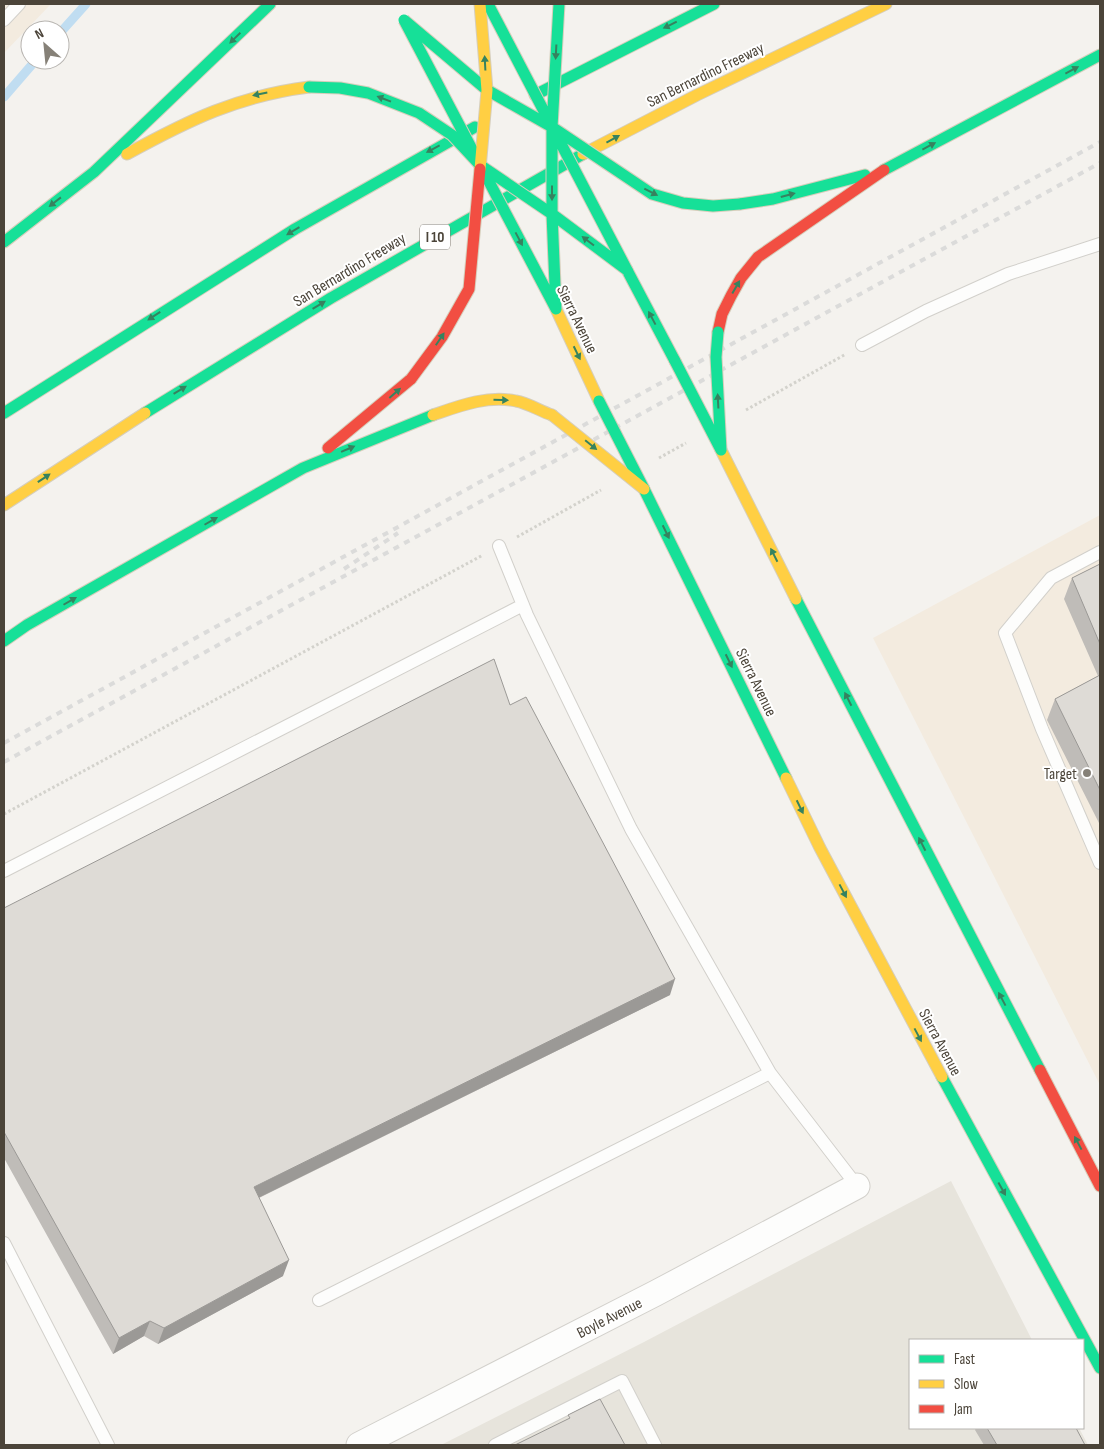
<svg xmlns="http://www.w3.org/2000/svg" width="1104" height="1449" font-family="'Sofia Sans Condensed',sans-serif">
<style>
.residential{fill:#e7e4dc}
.commercial{fill:#f3ebdf}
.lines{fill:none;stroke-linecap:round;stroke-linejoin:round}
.stream{stroke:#c0ddf1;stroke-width:9}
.lane-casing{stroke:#d2d0cb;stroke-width:14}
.street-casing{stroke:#d2d0cb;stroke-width:27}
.fast-casing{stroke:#d6cebb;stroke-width:13}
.slow-casing{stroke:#d6cebb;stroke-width:13}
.jam-casing{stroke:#d6cebb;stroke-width:13}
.path{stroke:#d3d2cc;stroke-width:3;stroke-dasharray:2.5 2.5;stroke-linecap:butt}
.lane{stroke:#fdfdfc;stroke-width:12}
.street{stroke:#fdfdfc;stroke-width:25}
.fast{stroke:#16e098;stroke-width:11}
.slow{stroke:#ffcf43;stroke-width:11}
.jam{stroke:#f24e42;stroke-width:11}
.rail{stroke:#dbdbda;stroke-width:4;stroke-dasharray:6 6;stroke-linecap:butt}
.fast-bridge-casing{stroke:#d6cebb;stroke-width:13;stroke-linecap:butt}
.slow-bridge-casing{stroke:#d6cebb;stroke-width:13;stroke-linecap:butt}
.jam-bridge-casing{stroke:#d6cebb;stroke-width:13;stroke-linecap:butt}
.fast-bridge{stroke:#16e098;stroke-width:11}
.slow-bridge{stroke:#ffcf43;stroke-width:11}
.jam-bridge{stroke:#f24e42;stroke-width:11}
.wall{fill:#bfbcb8}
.shaded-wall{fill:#9b9996}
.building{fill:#dedbd6;stroke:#9b9996}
.oneway{fill:#36825f}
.poi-dot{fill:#868178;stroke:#fff;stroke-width:2}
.labels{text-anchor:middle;stroke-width:4;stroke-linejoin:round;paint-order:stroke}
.shield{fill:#fff;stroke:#817c74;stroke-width:1}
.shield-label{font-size:15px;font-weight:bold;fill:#4b4439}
.street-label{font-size:16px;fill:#4b4439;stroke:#fff}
.poi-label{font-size:16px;fill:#4b4439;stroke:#fff;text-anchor:end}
</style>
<rect width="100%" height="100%" fill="#f4f2ee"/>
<!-- residential -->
<path class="residential" d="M 951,1181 L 1032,1340 L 910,1340 L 910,1428 L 1079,1428 L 1088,1445 L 441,1445 L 644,1342 Z"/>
<!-- commercial -->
<path class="commercial" d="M 4,4 L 51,4 L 4,53 Z
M 1100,515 L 1100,1085 L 873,638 Z"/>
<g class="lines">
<!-- stream -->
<path class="stream" d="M 60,33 L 86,4
M 4,97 L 36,60"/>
<!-- lane casing -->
<g class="lane-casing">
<path id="lane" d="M 4,20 L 19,4
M 862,345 L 926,311 L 1008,274 L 1100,244
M 499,546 L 527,615 L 631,829 L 770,1073 L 857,1186
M 1100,552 L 1051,578 L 1005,633 L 1042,729 L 1100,863
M 4,871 L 523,605
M 4,1243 L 108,1445
M 319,1300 L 770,1073
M 495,1445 L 622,1381 L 655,1445"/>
</g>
<!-- street casing -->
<g class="street-casing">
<path id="street" d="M 359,1445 L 656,1293 L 857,1186"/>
</g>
<!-- fast casing -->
<g class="fast-casing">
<path id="fast" d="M 535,95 L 714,4
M 884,170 L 1100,55
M 740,204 L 773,199 L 865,175
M 4,242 L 94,172 L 270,4
M 627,270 L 675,361
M 4,413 L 295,229 L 475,127
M 145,413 L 331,298 L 583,154
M 644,489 L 786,778
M 796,599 L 1040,1070
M 4,641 L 27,625 L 303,468 L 433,415
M 942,1077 L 1100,1368"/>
</g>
<!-- slow casing -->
<g class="slow-casing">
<path id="slow" d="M 127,154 C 189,120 238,96 309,87
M 583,154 L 697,95 L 886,4
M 556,309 L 599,401
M 433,415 C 459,406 487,395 516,401 C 528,403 540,411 552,415
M 721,450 L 796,599
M 4,505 L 145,413
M 786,778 L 820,848 L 942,1077"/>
</g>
<!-- jam casing -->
<g class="jam-casing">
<path id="jam" d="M 718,332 L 722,314 L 731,296 L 741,278 L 758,257 L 884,170
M 328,448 L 411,379
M 1040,1070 L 1100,1186"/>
</g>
<!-- path -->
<path class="path" d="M 746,410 L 846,354
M 659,458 L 686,443
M 517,537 L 601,490
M 4,814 L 483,555"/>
<!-- lane -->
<use href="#lane" class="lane"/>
<!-- street -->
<use href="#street" class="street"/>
<!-- fast -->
<use href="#fast" class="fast"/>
<!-- slow -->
<use href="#slow" class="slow"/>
<!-- jam -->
<use href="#jam" class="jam"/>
<!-- rail -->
<path class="rail" d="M 344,569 L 398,533
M 4,743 L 1100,142
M 4,762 L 1100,163"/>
<!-- fast-bridge casing -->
<g class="fast-bridge-casing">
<path id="fast-bridge" d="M 488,4 L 627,270
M 404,20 L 556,309
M 404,20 L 487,90 L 552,127 L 652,194 L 683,203 L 713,206 L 740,204
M 309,87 L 340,88 L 368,93 L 419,113 L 452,135 L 480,165 L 552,214 L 627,270
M 556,309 L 552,214 L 552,127 L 559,4
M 718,332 L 716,357 L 721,450
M 675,361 L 721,450
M 599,401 L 644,489"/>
</g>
<!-- slow-bridge casing -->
<g class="slow-bridge-casing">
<path id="slow-bridge" d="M 480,169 L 487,90 L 480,4
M 552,415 L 644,489"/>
</g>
<!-- jam-bridge casing -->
<g class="jam-bridge-casing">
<path id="jam-bridge" d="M 411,379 L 442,337 L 469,289 L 480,169"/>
</g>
<!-- fast-bridge -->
<use href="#fast-bridge" class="fast-bridge"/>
<!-- slow-bridge -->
<use href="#slow-bridge" class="slow-bridge"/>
<!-- jam-bridge -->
<use href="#jam-bridge" class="jam-bridge"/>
</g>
<!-- wall -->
<path class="wall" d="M 1100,564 L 1100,825 L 1047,720 L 1055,699 L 1098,676 L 1064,599 L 1072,578 Z
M 4,908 L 670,995 L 259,1198 L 283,1276 L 158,1344 L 144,1336 L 113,1354 L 4,1158 Z
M 976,1428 L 1076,1428 L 1085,1445 L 984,1445 L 975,1430 Z"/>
<!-- shaded-wall -->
<path class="shaded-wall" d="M 675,979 L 670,995 L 248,1203 L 254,1187 Z
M 289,1260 L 283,1276 L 158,1344 L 164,1328 Z
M 150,1321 L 144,1336 L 113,1354 L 119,1338 Z"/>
<!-- building -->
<path class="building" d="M 1100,564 L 1100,644 L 1072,578 Z
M 494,659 L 510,705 L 526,697 L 675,979 L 254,1187 L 289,1260 L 164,1328 L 150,1321 L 119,1338 L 4,1132 L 4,908 Z
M 1100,675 L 1100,790 L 1055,699 Z
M 600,1399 L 625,1445 L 515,1445 L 570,1418 L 568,1415 Z
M 987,1428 L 1076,1428 L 1085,1445 L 997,1445 Z"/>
<!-- one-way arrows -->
<defs><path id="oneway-solid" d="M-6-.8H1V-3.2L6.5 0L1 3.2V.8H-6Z" transform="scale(1.25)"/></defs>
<g class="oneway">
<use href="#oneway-solid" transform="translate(670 25) rotate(154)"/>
<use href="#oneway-solid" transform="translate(235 38) rotate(136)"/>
<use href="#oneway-solid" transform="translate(556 52) rotate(93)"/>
<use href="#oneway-solid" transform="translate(485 63) rotate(-93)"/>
<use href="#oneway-solid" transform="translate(1072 70) rotate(-28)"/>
<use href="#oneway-solid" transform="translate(260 94) rotate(168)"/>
<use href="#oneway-solid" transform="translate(384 99) rotate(-159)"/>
<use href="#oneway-solid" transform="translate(613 139) rotate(-29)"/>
<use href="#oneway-solid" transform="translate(929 146) rotate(-28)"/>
<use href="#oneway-solid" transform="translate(433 149) rotate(152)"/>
<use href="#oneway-solid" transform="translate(651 192) rotate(27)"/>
<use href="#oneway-solid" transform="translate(552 193) rotate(90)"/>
<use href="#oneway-solid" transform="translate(788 195) rotate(-15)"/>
<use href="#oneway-solid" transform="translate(55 202) rotate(142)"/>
<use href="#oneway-solid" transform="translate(293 231) rotate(149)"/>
<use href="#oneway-solid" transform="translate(519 239) rotate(62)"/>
<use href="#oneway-solid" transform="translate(588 241) rotate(-143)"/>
<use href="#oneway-solid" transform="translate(736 287) rotate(-60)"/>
<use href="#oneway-solid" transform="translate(319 305) rotate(-31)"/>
<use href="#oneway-solid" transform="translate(154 316) rotate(147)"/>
<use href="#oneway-solid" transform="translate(652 318) rotate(-118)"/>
<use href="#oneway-solid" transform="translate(440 339) rotate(-56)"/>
<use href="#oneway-solid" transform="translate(577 353) rotate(64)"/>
<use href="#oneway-solid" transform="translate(180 390) rotate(-31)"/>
<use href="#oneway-solid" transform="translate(395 393) rotate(-41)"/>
<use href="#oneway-solid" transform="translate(501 400) rotate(1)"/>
<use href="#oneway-solid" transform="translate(718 401) rotate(-93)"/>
<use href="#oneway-solid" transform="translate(591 445) rotate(39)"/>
<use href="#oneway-solid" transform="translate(348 449) rotate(-23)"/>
<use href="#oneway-solid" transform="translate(44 478) rotate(-34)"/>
<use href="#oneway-solid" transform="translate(211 521) rotate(-30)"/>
<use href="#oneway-solid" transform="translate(666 532) rotate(64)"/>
<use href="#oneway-solid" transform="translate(774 555) rotate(-117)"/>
<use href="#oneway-solid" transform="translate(70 601) rotate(-30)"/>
<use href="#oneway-solid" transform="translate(729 661) rotate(64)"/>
<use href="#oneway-solid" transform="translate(848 699) rotate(-117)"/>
<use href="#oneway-solid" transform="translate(800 807) rotate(64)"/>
<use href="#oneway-solid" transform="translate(922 844) rotate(-117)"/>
<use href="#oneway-solid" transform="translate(843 891) rotate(62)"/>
<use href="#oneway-solid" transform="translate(1002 999) rotate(-118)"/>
<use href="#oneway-solid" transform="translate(918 1035) rotate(62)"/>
<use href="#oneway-solid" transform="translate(1078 1143) rotate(-118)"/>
<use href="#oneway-solid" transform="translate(1002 1189) rotate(61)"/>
</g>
<!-- markers -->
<circle class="poi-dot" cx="1087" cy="773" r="5"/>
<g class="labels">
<!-- shield labels -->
<rect class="shield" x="420" y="224.5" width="30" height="25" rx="4"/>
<g class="shield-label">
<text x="435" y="242">I 10</text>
</g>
<!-- street labels -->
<g class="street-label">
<text transform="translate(705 74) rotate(-26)" y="6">San Bernardino Freeway</text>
<text transform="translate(349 269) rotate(-31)" y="6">San Bernardino Freeway</text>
<text transform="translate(578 319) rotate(64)" y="6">Sierra Avenue</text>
<text transform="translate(757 682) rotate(64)" y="6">Sierra Avenue</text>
<text transform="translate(941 1042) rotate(62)" y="6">Sierra Avenue</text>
<text transform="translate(609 1317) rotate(-27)" y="6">Boyle Avenue</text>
</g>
<!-- poi labels -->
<g class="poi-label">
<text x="1077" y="779">Target</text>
</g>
</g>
<!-- border -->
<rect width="1104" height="1449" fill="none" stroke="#4b4439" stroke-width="10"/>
<!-- legend -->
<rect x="909" y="1339" width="175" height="90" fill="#ffffff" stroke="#b7b4b0"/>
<rect x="919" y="1355" width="25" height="8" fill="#16e098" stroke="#b7b4b0"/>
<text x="954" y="1364" font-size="15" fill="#4b4439">Fast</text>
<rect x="919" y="1380" width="25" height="8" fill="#ffcf43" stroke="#b7b4b0"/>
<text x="954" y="1389" font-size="15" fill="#4b4439">Slow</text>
<rect x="919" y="1405" width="25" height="8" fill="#f24e42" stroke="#b7b4b0"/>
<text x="954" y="1414" font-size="15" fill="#4b4439">Jam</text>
<!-- north arrow -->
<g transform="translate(45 45) rotate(333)"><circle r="24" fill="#ffffff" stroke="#b7b4b0"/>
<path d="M0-4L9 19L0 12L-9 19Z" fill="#868178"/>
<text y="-8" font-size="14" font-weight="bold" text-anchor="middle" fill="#4b4439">N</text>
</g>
</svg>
